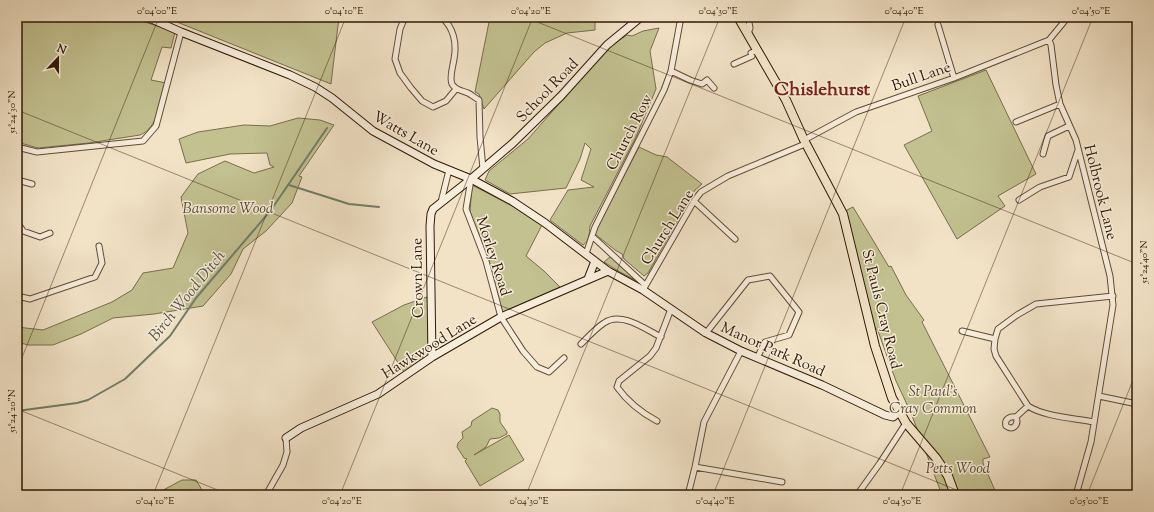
<svg xmlns="http://www.w3.org/2000/svg" width="1154" height="512" font-family="'Sorts Mill Goudy',serif">
<style>
.green{fill:#c3c190;stroke:#796d4a}
.lines{fill:none;stroke-linecap:round;stroke-linejoin:round}
.stream{stroke:#707d6b;stroke-width:2}
.street-casing{stroke:#604c36;stroke-width:7}
.secondary-casing{stroke:#2f1905;stroke-width:9}
.primary-casing{stroke:#2f1905;stroke-width:10}
.street{stroke:#f7eddb;stroke-width:5}
.secondary{stroke:#f7eddb;stroke-width:7}
.primary{stroke:#f2e3c7;stroke-width:8}
.ticks{fill:none;stroke:#2f1905;stroke-width:1;stroke-opacity:0.45}
.labels{text-anchor:middle;stroke-width:3;stroke-linejoin:round;paint-order:stroke}
.street-label{font-size:15px;fill:#2f1905;stroke:#f7eddb}
.park-label{font-size:15px;font-style:italic;fill:#5b4b2f;stroke:#f7eddb}
.water-label{font-size:16px;font-style:italic;fill:#555340;stroke:#f7eddb}
.district-label{font-size:19px;font-weight:bold;fill:#7a1f14;stroke:#f7eddb}
.neatline{fill:none;stroke:#2f1905;stroke-width:1.5}
.ticks-label{font-size:10px;text-anchor:middle;fill:#2f1905}
</style>
<rect width="100%" height="100%" fill="#f2e3c7"/>
<filter id="stains"><feTurbulence type="fractalNoise" baseFrequency=".005" numOctaves="4"/><feColorMatrix values="0 0 0 0 .2 0 0 0 0 .09 0 0 0 0 .02 0 0 0 .5 -.17"/></filter>
<radialGradient id="worn" r=".72"><stop offset=".6" stop-color="#630" stop-opacity="0"/><stop offset="1" stop-color="#630" stop-opacity=".3"/></radialGradient>
<!-- green -->
<path class="green" d="M 30,17 L 130,17 L 175,32 L 171,48 L 162,47 L 151,80 L 166,83 C 161,100 158,128 140,135 L 89,143 L 38,148 L 17,142 L 17,23 Z
M 162,17 L 339,17 L 331,84 L 172,20 Z
M 490,17 L 595,17 L 595,30 L 567,33 L 545,43 L 534,52 L 484,109 L 479,94 L 475,92 Z
M 659,28 L 650,51 L 656,89 L 636,137 L 590,226 C 589,233 590,241 583,245 L 550,220 L 568,190 L 594,187 L 581,180 L 591,149 L 585,143 L 580,159 L 566,188 L 510,194 L 485,180 L 489,171 L 528,139 L 565,97 L 571,89 L 611,46 L 627,35 L 632,36 L 643,31 Z
M 986,70 L 1036,174 L 998,196 L 1005,206 L 957,239 L 904,145 L 932,131 L 918,96 Z
M 298,118 L 320,120 L 334,125 L 299,176 L 302,177 L 292,203 L 266,231 L 243,249 L 231,274 L 203,306 L 154,314 L 113,318 L 81,334 L 53,345 L 28,345 L 17,342 L 17,327 L 43,330 L 112,302 L 132,290 L 143,273 L 173,268 L 188,233 L 181,197 L 198,174 L 225,161 L 254,173 L 274,167 L 270,165 L 267,153 L 230,154 L 186,163 L 179,139 L 198,132 L 244,125 L 270,126 Z
M 639,147 L 656,155 L 667,157 L 702,184 L 695,190 L 648,273 L 644,276 L 624,259 L 622,254 L 615,250 L 595,234 L 597,227 Z
M 472,185 L 514,207 L 542,225 L 526,256 L 544,271 L 560,287 L 502,313 L 488,259 L 470,212 Z
M 853,207 L 889,267 L 891,266 L 906,295 L 924,320 L 922,322 L 990,457 L 983,459 L 983,463 L 997,495 L 942,495 L 911,413 L 896,381 L 878,331 L 874,326 L 845,211 Z
M 611,256 L 637,280 L 637,281 L 620,272 L 604,262 Z
M 427,297 C 428,312 433,340 425,353 C 421,362 412,367 404,372 L 372,322 L 404,305 Z
M 492,408 L 498,410 L 500,414 L 500,422 L 507,432 L 507,434 L 499,438 L 490,439 L 486,447 L 474,455 L 509,435 L 524,460 L 480,486 L 465,461 L 467,459 L 464,458 L 457,447 L 458,443 L 463,438 L 462,432 L 471,426 L 472,421 Z
M 182,480 L 196,480 L 205,495 L 154,495 Z"/>
<g class="lines">
<!-- stream -->
<path class="stream" d="M 289,185 L 349,204 L 379,207
M 17,411 L 77,403 L 88,400 L 125,379 L 170,336 L 196,298 L 271,210 L 327,128"/>
<!-- street casing -->
<g class="street-casing">
<path id="street" d="M 405,17 L 400,29 L 395,59 L 400,73 L 411,88 L 422,101 L 433,107 L 446,101 L 456,89
M 441,17 C 454,27 457,44 454,59 C 453,67 449,77 452,84 C 455,90 463,91 468,93 C 472,95 475,98 479,100 L 480,137 L 483,169
M 938,25 L 954,78
M 748,34 L 750,28 L 748,17
M 1049,40 L 1051,45 L 1056,85 L 1060,104 L 1076,140 L 1110,276 L 1113,305 L 1091,442 L 1076,495
M 734,64 L 752,56 L 751,53 L 758,50
M 671,71 L 690,80 L 702,84 L 707,80 L 714,88
M 1016,122 L 1060,104
M 804,140 L 856,112 L 954,78 L 1049,40 L 1068,17
M 17,147 L 37,152 L 143,141 L 156,126 L 181,32
M 1043,154 L 1048,136 L 1069,126
M 471,179 L 466,209 L 486,261 L 501,317 L 523,351 L 537,367 L 549,372 L 564,358
M 17,180 L 32,184
M 1019,200 L 1040,187 L 1069,177 L 1078,150
M 694,201 L 735,239
M 441,202 L 449,170
M 17,222 L 23,231 L 40,237 L 50,233
M 592,236 L 645,285
M 586,254 L 595,227 L 664,90 L 671,71 L 681,17
M 643,290 L 694,201 L 701,192 L 728,176 L 805,144
M 17,296 L 30,299 L 95,277 L 102,263 L 99,246
M 962,331 L 995,339
M 706,333 L 748,280 L 770,276 L 799,312 L 789,335 L 765,342 L 757,358
M 581,344 C 588,337 595,329 604,323 C 621,311 645,329 661,337
M 1099,396 L 1137,404
M 1016,417 C 1019,425 1013,431 1006,426 C 1004,419 1010,416 1016,417 L 1028,406
M 657,421 C 642,413 627,401 617,387 L 619,381 L 650,356 L 656,348 L 671,309
M 1094,422 C 1074,418 1045,417 1028,406 L 996,356 L 994,349 L 995,339 L 998,329 L 1017,315 L 1036,304 L 1113,296
M 695,467 L 782,482
M 266,495 L 283,465 L 287,452 L 286,438
M 688,495 L 695,467 L 704,422 L 741,351
M 857,495 L 880,463 L 906,423"/>
</g>
<!-- secondary casing -->
<g class="secondary-casing">
<path id="secondary" d="M 147,17 L 181,32 L 290,75 L 315,87 L 332,98 L 373,131 L 434,164 L 471,179 L 512,201 L 545,223 L 608,271 L 643,290 L 706,333 L 741,351 L 822,385 L 885,415 L 893,417 L 899,412
M 588,279 L 595,261
M 432,357 L 430,226 L 431,214 L 433,209 L 471,179 L 512,144 L 561,96 L 607,45 L 641,17
M 286,438 L 301,428 L 378,394 L 432,357 L 501,317 L 608,271"/>
</g>
<!-- primary casing -->
<g class="primary-casing">
<path id="primary" d="M 738,17 L 786,100 L 804,140 L 843,214 L 875,346 L 892,398 L 906,423 L 936,458 L 948,476 L 955,495"/>
</g>
<!-- street -->
<use href="#street" class="street"/>
<!-- secondary -->
<use href="#secondary" class="secondary"/>
<!-- primary -->
<use href="#primary" class="primary"/>
</g>
<!-- ticks -->
<path class="ticks" d="M 525,17 L 1137,264M 17,110 L 969,495M 17,370 L 159,17M 17,409 L 230,495M 153,495 L 346,17M 340,495 L 533,17M 526,495 L 720,17M 713,495 L 906,17M 900,495 L 1093,17M 1087,495 L 1137,370"/>
<g class="labels">
<!-- street labels -->
<g class="street-label">
<text transform="translate(921 76) rotate(-19)" y="5">Bull Lane</text>
<text transform="translate(547 90) rotate(-46)" y="5">School Road</text>
<text transform="translate(629 132) rotate(-63)" y="5">Church Row</text>
<text transform="translate(406 133) rotate(30)" y="5">Watts Lane</text>
<text transform="translate(1101 192) rotate(76)" y="5">Holbrook Lane</text>
<text transform="translate(667 227) rotate(-58)" y="5">Church Lane</text>
<text transform="translate(494 256) rotate(72)" y="5">Morley Road</text>
<text transform="translate(417 278) rotate(-91)" y="5">Crown Lane</text>
<text transform="translate(882 309) rotate(76)" y="5">St Pauls Cray Road</text>
<text transform="translate(429 346) rotate(-32)" y="5">Hawkwood Lane</text>
<text transform="translate(773 349) rotate(24)" y="5">Manor Park Road</text>
</g>
<!-- park labels -->
<g class="park-label">
<text x="228" y="213">Bansome Wood</text>
<text x="933" y="396">St Paul's<tspan x="933" dy="17">Cray Common</tspan></text>
<text x="958" y="473">Petts Wood</text>
</g>
<!-- water labels -->
<g class="water-label">
<text transform="translate(186 295) rotate(-51)" y="6">Birch Wood Ditch</text>
</g>
<!-- district labels -->
<g class="district-label">
<text x="822" y="95">Chislehurst</text>
</g>
</g>
<!-- margin -->
<rect width="1154" height="512" fill="none" stroke="#f2e3c7" stroke-width="44"/>
<!-- north arrow -->
<g transform="translate(58 58) rotate(22)" stroke="#f7eddb" stroke-width="3" paint-order="stroke">
<path d="M0-3L7 15L0 10L-7 15Z" fill="#2f1905"/>
<text y="-6" font-size="11" font-weight="bold" text-anchor="middle" fill="#2f1905">N</text>
</g>
<rect x="22" y="22" width="1110" height="468" class="neatline"/>
<g class="ticks-label">
<text x="157" y="14">0°04'00"E</text>
<text x="344" y="14">0°04'10"E</text>
<text x="531" y="14">0°04'20"E</text>
<text x="718" y="14">0°04'30"E</text>
<text x="904" y="14">0°04'40"E</text>
<text x="1091" y="14">0°04'50"E</text>
<text transform="translate(11 112) rotate(-90)" y="4">51°24'30"N</text>
<text transform="translate(1143 262) rotate(-90)" y="4">51°24'40"N</text>
<text transform="translate(11 411) rotate(-90)" y="4">51°24'20"N</text>
<text x="155" y="504">0°04'10"E</text>
<text x="342" y="504">0°04'20"E</text>
<text x="529" y="504">0°04'30"E</text>
<text x="715" y="504">0°04'40"E</text>
<text x="902" y="504">0°04'50"E</text>
<text x="1089" y="504">0°05'00"E</text>
</g>
<rect width="100%" height="100%" filter="url(#stains)"/>
<rect width="100%" height="100%" fill="url(#worn)"/>
</svg>
